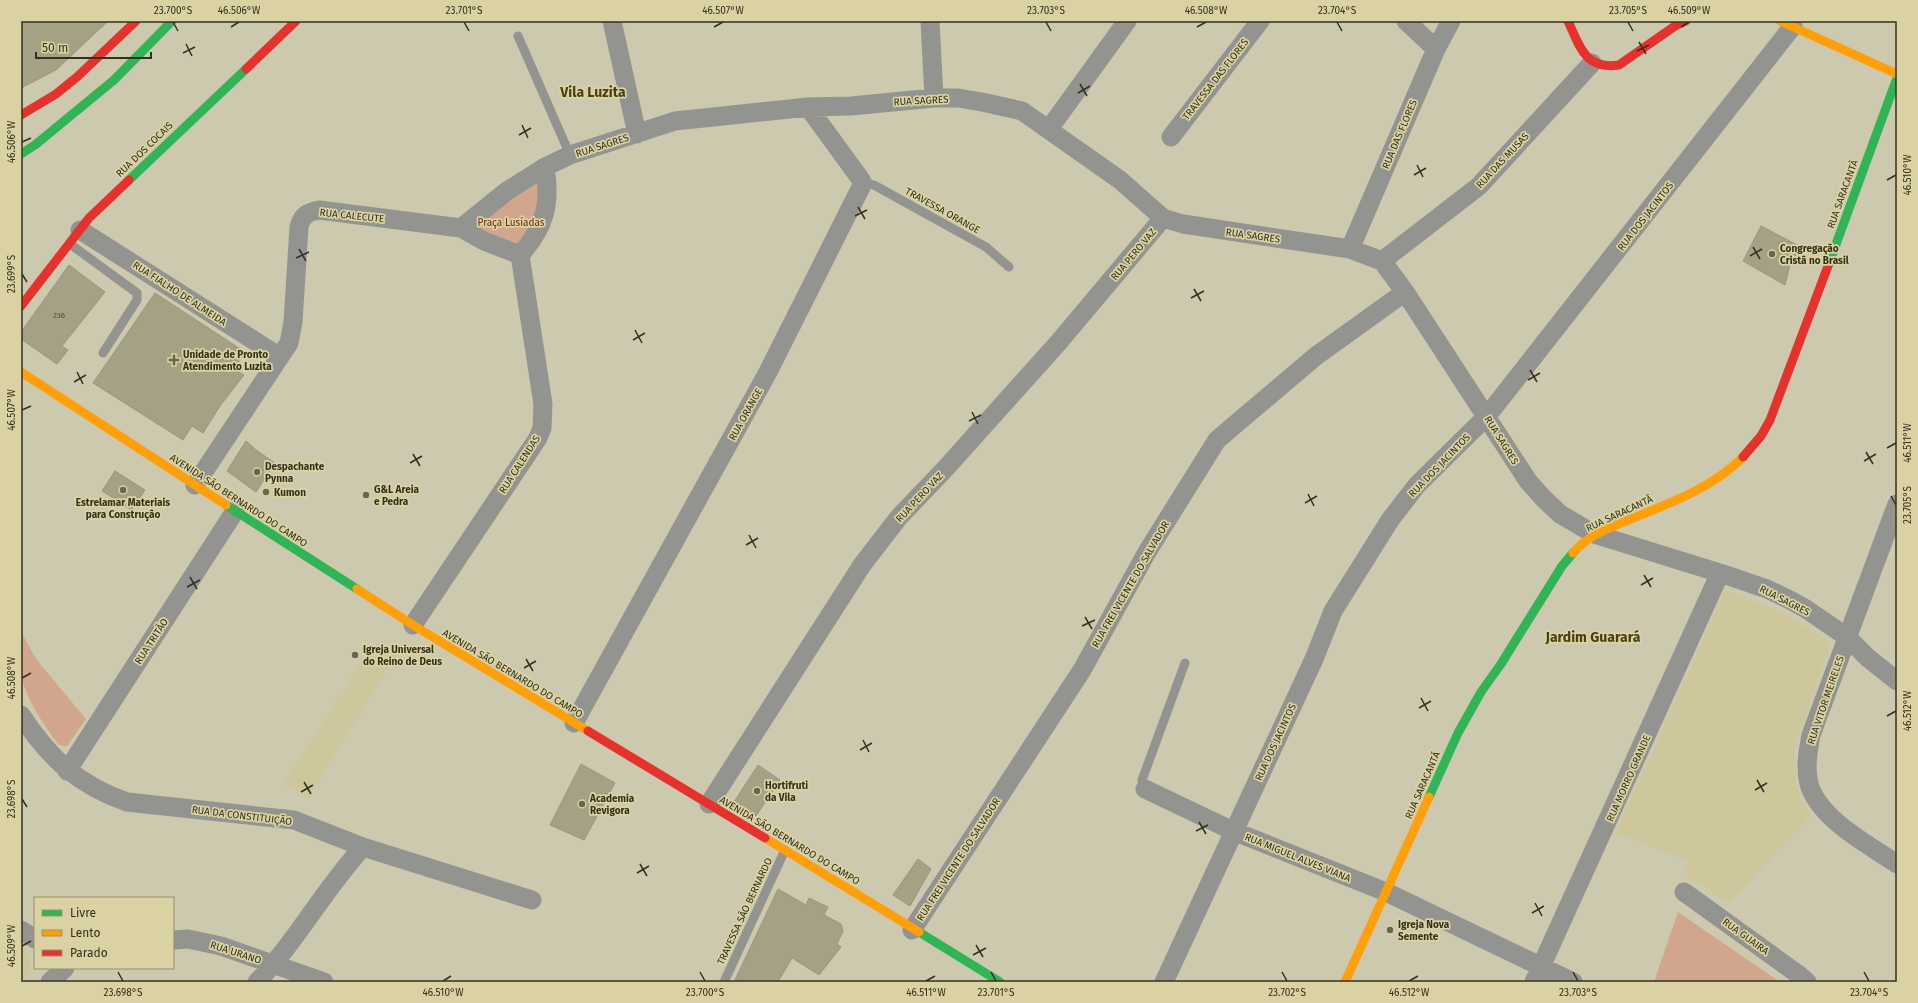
<svg xmlns="http://www.w3.org/2000/svg" width="1918" height="1003" font-family="'Fira Sans',sans-serif">
<style>
.built{fill:#cec79c}
.green{fill:#d2a68c}
.building{fill:#a5a185;stroke:#999681}
.lines{fill:none;stroke-linecap:round;stroke-linejoin:round}
.lane{stroke:#939390;stroke-width:9}
.street{stroke:#939390;stroke-width:19}
.fast{stroke:#30b455;stroke-width:9}
.slow{stroke:#ff9f0a;stroke-width:9}
.jam{stroke:#e5322d;stroke-width:9}
.ticks{fill:none;stroke:#33301c;stroke-width:1.5}
.poi-dot{fill:#69664f;stroke:#dad2a2;stroke-width:1.5}
.labels{text-anchor:middle;stroke-width:3.5;stroke-linejoin:round;paint-order:stroke}
.number-label{font-size:8px;fill:#504c36}
.street-label{font-size:10px;fill:#33301c;stroke:#dad2a2}
.park-label{font-size:10px;fill:#6b2509;stroke:#dad2a2}
.poi-label{font-size:10px;font-weight:bold;fill:#33301c;stroke:#dad2a2;text-anchor:start}
.district-label{font-size:14px;font-weight:bold;fill:#494114;stroke:#dad2a2}
.neatline{fill:none;stroke:#33301c;stroke-width:1.5}
.ticks-label{font-size:10px;text-anchor:middle;fill:#33301c}
</style>
<rect width="100%" height="100%" fill="#cdc9af"/>
<!-- built -->
<path class="built" d="M 1729,591 L 1784,614 L 1827,640 L 1830,644 L 1799,734 L 1794,751 L 1796,783 L 1801,797 L 1811,815 L 1729,904 L 1684,873 L 1688,861 L 1616,833 L 1724,593 Z
M 375,643 L 398,653 L 308,798 L 283,783 Z
M 21,947 L 29,955 L 31,970 L 27,976 L 21,981 Z"/>
<!-- green -->
<path class="green" d="M 539,180 L 540,186 L 534,220 L 517,246 L 475,227 L 494,211 Z
M 21,632 L 36,659 L 86,719 L 67,746 L 59,745 C 45,727 23,695 21,672 C 20,659 21,645 21,632 Z
M 1678,912 L 1780,982 L 1654,982 Z"/>
<!-- building -->
<path class="building" d="M 21,21 L 108,21 L 56,70 L 21,88 Z
M 1761,226 L 1801,247 L 1790,265 L 1785,285 L 1743,261 Z
M 69,265 L 105,292 L 62,346 L 68,350 L 57,364 L 21,339 L 21,332 Z
M 155,293 L 245,352 L 233,369 L 244,375 L 220,406 L 203,433 L 192,426 L 183,440 L 93,383 Z
M 246,441 L 256,450 L 275,463 L 256,492 L 227,471 Z
M 115,471 L 145,490 L 132,510 L 102,491 Z
M 581,764 L 615,783 L 584,840 L 550,825 Z
M 758,765 L 780,780 L 756,816 L 734,802 Z
M 918,859 L 931,869 L 910,906 L 893,895 Z
M 778,889 L 806,905 L 809,898 L 828,907 L 824,915 L 841,924 L 843,931 L 837,944 L 841,947 L 819,975 L 792,958 L 778,982 L 734,982 Z"/>
<g class="lines">
<!-- lane -->
<path class="lane" d="M 518,36 L 570,155
M 862,182 L 874,185 L 986,247 L 1009,267
M 70,244 L 137,293 L 137,300 L 103,353
M 1145,789 L 1142,780 L 1185,663
M 724,982 L 785,850"/>
<!-- street -->
<path class="street" d="M 612,21 L 637,134
M 930,21 L 934,98
M 1406,21 L 1436,49
M 1049,129 L 1127,21
M 1171,137 L 1260,21
M 461,228 L 507,191 L 545,167 L 570,155 L 675,121 L 808,107 L 851,106 L 934,98 L 958,98 L 982,102 L 1022,111 L 1120,180 L 1163,218 L 1183,224 L 1350,249 L 1382,261 L 1405,292 L 1528,481 L 1544,499 L 1560,514 L 1594,534 L 1720,573 L 1767,589 L 1790,600 L 1806,609 L 1847,637 L 1868,658 L 1897,681
M 80,230 L 280,357
M 1350,249 L 1436,49 L 1451,21
M 520,255 C 545,227 551,204 545,167
M 1382,261 L 1479,186 L 1592,63
M 195,485 L 289,343 L 293,322 L 299,227 C 302,215 308,212 319,210 L 461,228 L 484,241 L 520,255
M 1897,504 L 1811,735 C 1808,751 1805,768 1809,784 C 1819,819 1869,845 1897,864
M 413,625 L 538,438 L 542,428 L 543,404 L 520,255
M 21,715 C 49,758 78,785 127,802 L 294,820 L 363,847 L 532,900
M 574,723 L 768,372 L 861,187 L 862,182 L 859,177 L 808,107
M 67,771 L 235,511
M 1145,789 L 1233,831 L 1386,892 L 1573,982
M 709,804 L 862,565 L 899,517 L 945,469 L 1058,343 L 1163,218
M 1684,892 L 1799,975 L 1807,982
M 21,930 L 35,939
M 912,930 L 1082,670 L 1147,552 L 1217,440 L 1316,356 L 1405,292
M 173,940 L 188,939 L 221,946 L 324,982
M 50,982 L 65,968
M 257,982 C 297,941 324,889 363,847
M 1164,982 L 1314,659 L 1333,611 L 1390,520 L 1417,485 L 1487,416 L 1793,26
M 1534,982 L 1720,573"/>
<!-- fast -->
<path class="fast" d="M 21,154 L 35,145 L 114,80 L 172,21
M 129,180 L 246,69
M 1828,266 L 1897,78
M 226,505 L 357,589
M 1429,797 L 1458,733 L 1481,692 L 1501,664 L 1562,566 L 1573,553
M 919,932 L 1000,982"/>
<!-- slow -->
<path class="slow" d="M 1780,21 L 1897,74
M 21,372 L 226,505
M 1573,553 C 1590,533 1612,527 1636,517 C 1673,502 1715,486 1743,457
M 357,589 L 413,625 L 588,731
M 765,838 L 919,932
M 1345,982 L 1429,797"/>
<!-- jam -->
<path class="jam" d="M 1568,21 C 1580,47 1585,70 1619,65 L 1675,26 L 1686,21
M 246,69 L 296,21
M 21,115 L 56,94 L 77,77 L 136,21
M 21,306 L 89,218 L 129,180
M 1743,457 L 1761,436 L 1770,420 L 1828,266
M 588,731 L 765,838"/>
</g>
<!-- ticks -->
<path class="ticks" d="M 173,22 L 178,31M 464,22 L 469,31M 1046,22 L 1051,31M 1337,22 L 1342,31M 1628,22 L 1633,31M 231,27 L 239,22M 714,27 L 723,22M 1197,27 L 1206,22M 1681,27 L 1689,22M 1639,42 L 1646,54M 186,44 L 192,56M 1637,51 L 1649,45M 183,53 L 195,47M 1080,84 L 1087,96M 1078,93 L 1090,86M 522,125 L 528,138M 519,135 L 531,128M 22,142 L 31,138M 1417,165 L 1423,177M 1414,175 L 1426,168M 1887,180 L 1896,175M 858,207 L 865,219M 855,216 L 867,210M 1753,247 L 1760,259M 299,249 L 306,261M 1750,256 L 1762,249M 296,258 L 309,252M 22,274 L 27,282M 1194,289 L 1201,301M 1191,298 L 1204,291M 635,330 L 642,343M 633,340 L 645,333M 1530,370 L 1537,382M 77,372 L 83,384M 1528,380 L 1540,373M 74,382 L 86,375M 22,410 L 31,406M 972,412 L 978,424M 969,421 L 981,415M 1887,448 L 1896,443M 1866,452 L 1873,464M 413,454 L 420,466M 1864,461 L 1876,454M 410,463 L 422,456M 1308,494 L 1314,506M 1891,496 L 1896,505M 1305,503 L 1317,496M 749,535 L 756,548M 746,545 L 758,538M 1644,575 L 1651,587M 190,577 L 197,589M 1641,585 L 1653,578M 187,587 L 200,580M 1085,617 L 1092,629M 1082,626 L 1095,620M 526,659 L 533,671M 524,668 L 536,661M 22,678 L 31,673M 1421,698 L 1428,711M 1419,708 L 1431,701M 1887,716 L 1896,711M 863,740 L 869,752M 860,750 L 872,743M 1757,780 L 1764,792M 304,782 L 311,794M 1755,790 L 1767,783M 301,792 L 313,785M 22,799 L 27,807M 1199,822 L 1206,834M 1196,831 L 1208,825M 640,864 L 647,876M 637,873 L 649,866M 1535,903 L 1542,916M 1532,913 L 1544,906M 976,945 L 983,957M 22,946 L 31,941M 973,955 L 986,948M 118,972 L 123,981M 700,972 L 705,981M 991,972 L 996,981M 1282,972 L 1287,981M 1573,972 L 1578,981M 1864,972 L 1869,981M 443,981 L 451,976M 926,981 L 935,976M 1409,981 L 1418,976"/>
<!-- markers -->
<g class="poi-dot">
<circle cx="1772" cy="254" r="4"/>
<path d="M172 354h4v4h4v4h-4v4h-4v-4h-4v-4h4z"/>
<circle cx="257" cy="472" r="4"/>
<circle cx="123" cy="490" r="4"/>
<circle cx="266" cy="492" r="4"/>
<circle cx="366" cy="495" r="4"/>
<circle cx="355" cy="655" r="4"/>
<circle cx="757" cy="791" r="4"/>
<circle cx="582" cy="804" r="4"/>
<circle cx="1390" cy="930" r="4"/>
</g>
<g class="labels">
<!-- number labels -->
<g class="number-label">
<text x="59" y="318">236</text>
</g>
<!-- street labels -->
<g class="street-label">
<text transform="translate(1215 79) rotate(-52)" y="4">TRAVESSA DAS FLORES</text>
<text transform="translate(921 100) rotate(-3)" y="4">RUA SAGRES</text>
<text transform="translate(1399 134) rotate(-67)" y="4">RUA DAS FLORES</text>
<text transform="translate(602 145) rotate(-18)" y="4">RUA SAGRES</text>
<text transform="translate(144 149) rotate(-44)" y="4">RUA DOS COCAIS</text>
<text transform="translate(1502 160) rotate(-47)" y="4">RUA DAS MUSAS</text>
<text transform="translate(1842 194) rotate(-70)" y="4">RUA SARACANTÃ</text>
<text transform="translate(943 210) rotate(29)" y="4">TRAVESSA ORANGE</text>
<text transform="translate(352 215) rotate(6)" y="4">RUA CALECUTE</text>
<text transform="translate(1645 216) rotate(-52)" y="4">RUA DOS JACINTOS</text>
<text transform="translate(1253 235) rotate(8)" y="4">RUA SAGRES</text>
<text transform="translate(1133 254) rotate(-50)" y="4">RUA PERO VAZ</text>
<text transform="translate(180 293) rotate(33)" y="4">RUA FIALHO DE ALMEIDA</text>
<text transform="translate(745 414) rotate(-61)" y="4">RUA ORANGE</text>
<text transform="translate(1502 440) rotate(58)" y="4">RUA SAGRES</text>
<text transform="translate(519 464) rotate(-57)" y="4">RUA CALENDAS</text>
<text transform="translate(1439 465) rotate(-46)" y="4">RUA DOS JACINTOS</text>
<text transform="translate(919 497) rotate(-47)" y="4">RUA PERO VAZ</text>
<text transform="translate(239 500) rotate(33)" y="4">AVENIDA SÃO BERNARDO DO CAMPO</text>
<text transform="translate(1619 513) rotate(-25)" y="4">RUA SARACANTÃ</text>
<text transform="translate(1130 584) rotate(-60)" y="4">RUA FREI VICENTE DO SALVADOR</text>
<text transform="translate(1785 600) rotate(27)" y="4">RUA SAGRES</text>
<text transform="translate(151 641) rotate(-57)" y="4">RUA TRITÃO</text>
<text transform="translate(513 673) rotate(31)" y="4">AVENIDA SÃO BERNARDO DO CAMPO</text>
<text transform="translate(1825 700) rotate(-71)" y="4">RUA VITOR MEIRELES</text>
<text transform="translate(1275 742) rotate(-65)" y="4">RUA DOS JACINTOS</text>
<text transform="translate(1628 778) rotate(-66)" y="4">RUA MORRO GRANDE</text>
<text transform="translate(1422 785) rotate(-66)" y="4">RUA SARACANTÃ</text>
<text transform="translate(242 815) rotate(7)" y="4">RUA DA CONSTITUIÇÃO</text>
<text transform="translate(790 840) rotate(31)" y="4">AVENIDA SÃO BERNARDO DO CAMPO</text>
<text transform="translate(1298 857) rotate(22)" y="4">RUA MIGUEL ALVES VIANA</text>
<text transform="translate(958 859) rotate(-57)" y="4">RUA FREI VICENTE DO SALVADOR</text>
<text transform="translate(744 911) rotate(-65)" y="4">TRAVESSA SÃO BERNARDO</text>
<text transform="translate(1746 936) rotate(36)" y="4">RUA GUAIRA</text>
<text transform="translate(236 952) rotate(18)" y="4">RUA URANO</text>
</g>
<!-- park labels -->
<g class="park-label">
<text x="511" y="226">Praça Lusíadas</text>
</g>
<!-- poi labels -->
<g class="poi-label">
<text x="1780" y="252">Congregação<tspan x="1780" dy="12">Cristã no Brasil</tspan></text>
<text x="183" y="358">Unidade de Pronto<tspan x="183" dy="12">Atendimento Luzita</tspan></text>
<text x="265" y="470">Despachante<tspan x="265" dy="12">Pynna</tspan></text>
<text x="374" y="493">G&amp;L Areia<tspan x="374" dy="12">e Pedra</tspan></text>
<text x="274" y="496">Kumon</text>
<text x="123" y="506" text-anchor="middle">Estrelamar Materiais<tspan x="123" dy="12">para Construção</tspan></text>
<text x="363" y="653">Igreja Universal<tspan x="363" dy="12">do Reino de Deus</tspan></text>
<text x="765" y="789">Hortifruti<tspan x="765" dy="12">da Vila</tspan></text>
<text x="590" y="802">Academia<tspan x="590" dy="12">Revigora</tspan></text>
<text x="1398" y="928">Igreja Nova<tspan x="1398" dy="12">Semente</tspan></text>
</g>
<!-- district labels -->
<g class="district-label">
<text x="593" y="97">Vila Luzita</text>
<text x="1593" y="642">Jardim Guarará</text>
</g>
</g>
<!-- border -->
<rect width="1918" height="1003" fill="none" stroke="#dad2a2" stroke-width="44"/>
<!-- legend -->
<rect x="34" y="897" width="140" height="72" fill="#dad2a2" stroke="#97916c"/>
<rect x="42" y="910" width="20" height="6" fill="#30b455" stroke="#97916c"/>
<text x="70" y="917" font-size="12" fill="#33301c">Livre</text>
<rect x="42" y="930" width="20" height="6" fill="#ff9f0a" stroke="#97916c"/>
<text x="70" y="937" font-size="12" fill="#33301c">Lento</text>
<rect x="42" y="950" width="20" height="6" fill="#e5322d" stroke="#97916c"/>
<text x="70" y="957" font-size="12" fill="#33301c">Parado</text>
<!-- scale -->
<path d="M36 52v6h115v-6" fill="none" stroke="#33301c" stroke-width="2"/>
<text x="42" y="52" font-size="12" fill="#33301c" stroke="#dad2a2" stroke-width="3" paint-order="stroke">50 m</text>
<rect x="22" y="22" width="1874" height="959" class="neatline"/>
<g class="ticks-label">
<text x="173" y="14">23.700°S</text>
<text x="239" y="14">46.506°W</text>
<text x="464" y="14">23.701°S</text>
<text x="723" y="14">46.507°W</text>
<text x="1046" y="14">23.703°S</text>
<text x="1206" y="14">46.508°W</text>
<text x="1337" y="14">23.704°S</text>
<text x="1628" y="14">23.705°S</text>
<text x="1689" y="14">46.509°W</text>
<text transform="translate(11 142) rotate(-90)" y="4">46.506°W</text>
<text transform="translate(1907 175) rotate(-90)" y="4">46.510°W</text>
<text transform="translate(11 274) rotate(-90)" y="4">23.699°S</text>
<text transform="translate(11 410) rotate(-90)" y="4">46.507°W</text>
<text transform="translate(1907 443) rotate(-90)" y="4">46.511°W</text>
<text transform="translate(1907 505) rotate(-90)" y="4">23.705°S</text>
<text transform="translate(11 678) rotate(-90)" y="4">46.508°W</text>
<text transform="translate(1907 711) rotate(-90)" y="4">46.512°W</text>
<text transform="translate(11 799) rotate(-90)" y="4">23.698°S</text>
<text transform="translate(11 946) rotate(-90)" y="4">46.509°W</text>
<text x="123" y="996">23.698°S</text>
<text x="443" y="996">46.510°W</text>
<text x="705" y="996">23.700°S</text>
<text x="926" y="996">46.511°W</text>
<text x="996" y="996">23.701°S</text>
<text x="1287" y="996">23.702°S</text>
<text x="1409" y="996">46.512°W</text>
<text x="1578" y="996">23.703°S</text>
<text x="1869" y="996">23.704°S</text>
</g>
</svg>
